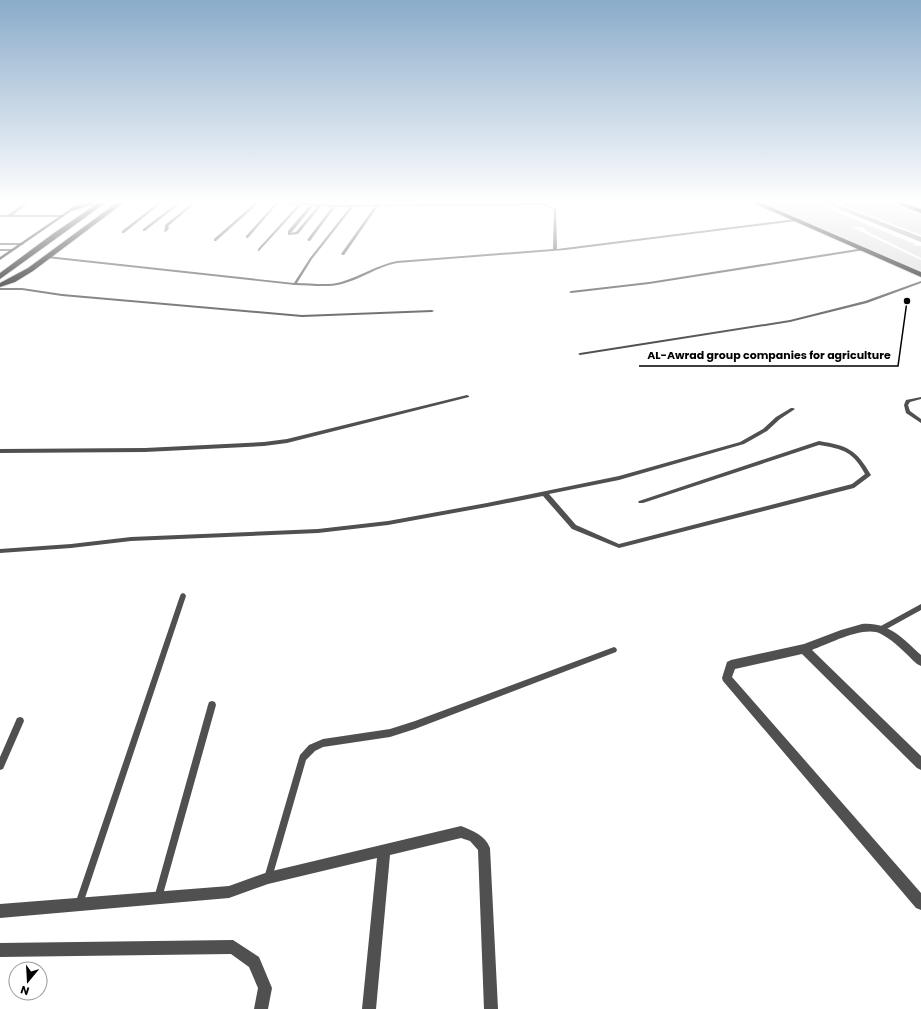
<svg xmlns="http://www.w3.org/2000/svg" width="921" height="1009" font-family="Poppins,sans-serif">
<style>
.green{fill:#d7d7d7}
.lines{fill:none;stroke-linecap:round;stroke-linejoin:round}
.canal{fill:#9e9e9e;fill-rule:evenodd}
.highway-casing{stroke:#dbdbdb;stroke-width:2}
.lane{fill:#505050;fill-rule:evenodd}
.street{fill:#505050;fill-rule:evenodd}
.secondary{fill:#1d1d1d;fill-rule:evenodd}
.highway{fill:#000;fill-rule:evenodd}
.leader{fill:none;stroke:#000;stroke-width:1.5}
.callout-dot{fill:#000;stroke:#fff;stroke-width:1.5}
.callout-label{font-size:11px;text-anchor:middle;font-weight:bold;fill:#000;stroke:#fff;stroke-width:3;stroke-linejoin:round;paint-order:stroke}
</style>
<rect width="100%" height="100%" fill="#fff"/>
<!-- green -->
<path class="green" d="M 758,201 L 809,201 L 915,244 L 913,245 L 921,246 L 921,258 L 866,231 L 863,227 L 852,227 L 921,260 L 921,271 Z
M 832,201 L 884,201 L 921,215 L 921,235 Z"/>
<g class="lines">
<!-- canal -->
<path class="canal" d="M 819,201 L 828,201 L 921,237 L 921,242 Z"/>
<!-- highway casing -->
<g class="highway-casing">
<path id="highway" d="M 92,201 L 94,202 L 94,204 L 72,211 L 69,209 Z
M 101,201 L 108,201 L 0,279 L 0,273 L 54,233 Z
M 119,201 L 126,201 L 33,271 L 15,282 L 0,287 L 0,283 L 28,268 Z
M 749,201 L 757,201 L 921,272 L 921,277 Z
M 889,201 L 897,201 L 921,209 L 921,213 Z"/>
</g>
<!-- lane -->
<path class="lane" d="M 161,201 L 164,201 L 124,233 L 122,233 L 122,231 Z
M 180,201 L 183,201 L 145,231 L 143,231 L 143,229 Z
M 195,201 L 198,201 L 168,226 L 169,228 L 167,231 L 164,232 L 165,228 L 165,225 Z
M 256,201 L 278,201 L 334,205 L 376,205 L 379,201 L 381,201 L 379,205 L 542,203 L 556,209 L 557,249 L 796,219 L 798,220 L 796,221 L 565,250 L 397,263 C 377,267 361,279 342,284 C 327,288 310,285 295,285 L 47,258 L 45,257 L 47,256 L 294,283 L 310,258 L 350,207 L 335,207 L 310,241 L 309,241 L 307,240 L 332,207 L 321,206 L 298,234 L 288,235 L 288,231 L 310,205 L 301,205 L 259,251 L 258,251 L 258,249 L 298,205 L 278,203 L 248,238 L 246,238 L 246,236 L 276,203 L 260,202 L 216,241 L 214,241 L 214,239 L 256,202 ZM 542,205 L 554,209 L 553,249 L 397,261 C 377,265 361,276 341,282 C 327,286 312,283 297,283 L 312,259 L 353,207 L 375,206 L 341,254 L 343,255 L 344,255 L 378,206 ZM 313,206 L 318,206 L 296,232 L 291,233 Z
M 864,248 L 865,248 L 865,250 L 649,284 L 571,293 L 569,292 L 571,291 L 649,282 Z
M 921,281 L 921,283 L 867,303 L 790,322 L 580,355 L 578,354 L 580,353 L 790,320 L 865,301 Z
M 0,288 L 22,288 L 62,294 L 302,315 L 432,310 L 434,311 L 432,312 L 302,317 L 62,296 L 22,290 L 0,290 Z
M 467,395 L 469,396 L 469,397 L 287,443 L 264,446 L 145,452 L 0,453 L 0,449 L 145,448 L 264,442 L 287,439 Z
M 921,397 L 921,399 L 910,402 L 908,405 L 910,411 L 921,419 L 921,423 L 906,413 L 904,405 L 906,400 Z
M 791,408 L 793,408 L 795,409 L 780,419 L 767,431 L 744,444 L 619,480 L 549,494 L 576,525 L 619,544 L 852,484 L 865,474 C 853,452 844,449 819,445 L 643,503 L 639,503 L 638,502 L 639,501 L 819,441 C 848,446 856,449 871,475 L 870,476 L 854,488 L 619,548 L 572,529 L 543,496 L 487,507 L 388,525 L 318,533 L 131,541 L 71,548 L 0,553 L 0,549 L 71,544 L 131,537 L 318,529 L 388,521 L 487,503 L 619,476 L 740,442 L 763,429 L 776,417 Z
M 183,593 L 185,594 L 186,596 L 83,904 L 82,907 L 79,908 L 76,907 L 75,904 L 180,596 L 181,594 Z
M 921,604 L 921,610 L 883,631 L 881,632 L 879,631 L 878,629 L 879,627 Z
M 614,647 L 616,648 L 617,650 L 616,652 L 415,729 L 390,737 L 323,747 L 315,751 L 306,760 L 272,878 L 271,881 L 268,882 L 265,881 L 264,878 L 299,758 L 300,755 L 309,745 L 323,739 L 390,729 L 415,721 Z
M 212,701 L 215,702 L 216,705 L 162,898 L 161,901 L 158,902 L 155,901 L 154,898 L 208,705 L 209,702 Z
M 20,717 L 23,718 L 24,721 L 3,769 L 0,770 L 0,757 L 17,718 Z"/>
<!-- street -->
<path class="street" d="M 27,201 L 31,201 L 13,215 L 62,215 L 64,216 L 62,217 L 0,217 L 0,215 L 8,215 Z
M 0,243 L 22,243 L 24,244 L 22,245 L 0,245 Z
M 0,249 L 12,249 L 14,250 L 12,251 L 0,251 Z
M 862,624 C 889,622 902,638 921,655 L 921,666 L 917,664 C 906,654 895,641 881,634 C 864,625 829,644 812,650 L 921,756 L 921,770 L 917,768 L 802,654 L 735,669 L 732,677 L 921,893 L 921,910 L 916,908 L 723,681 L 722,678 L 727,662 L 731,660 L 804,644 L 841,630 Z
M 461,826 C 473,831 485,835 490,848 L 498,1009 L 484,1009 L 478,850 L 470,841 L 461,838 L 390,855 L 376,1009 L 362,1009 L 377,858 L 268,884 L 229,898 L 0,918 L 0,904 L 229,886 L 268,872 Z
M 233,940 L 259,957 L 272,988 L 268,1009 L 254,1009 L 258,988 L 249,967 L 231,954 L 0,957 L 0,943 Z"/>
<!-- secondary -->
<path class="secondary" d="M 82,201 L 86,201 L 0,260 L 0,257 Z"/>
<!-- highway -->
<use href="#highway" class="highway"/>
</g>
<!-- sky -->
<linearGradient id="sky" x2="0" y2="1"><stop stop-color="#8aabca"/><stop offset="0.59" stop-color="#fff"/><stop offset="1" stop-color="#fff" stop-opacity="0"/></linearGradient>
<rect width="921" height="342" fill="url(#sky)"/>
<!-- callouts -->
<path class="leader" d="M907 301L898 366H639"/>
<circle class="callout-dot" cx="907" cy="301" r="4"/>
<g class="callout-label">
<text x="769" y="359">AL-Awrad group companies for agriculture</text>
</g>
<!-- north arrow -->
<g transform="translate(28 981) rotate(198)"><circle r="19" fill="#ffffff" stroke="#999999"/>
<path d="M0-3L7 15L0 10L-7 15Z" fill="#000000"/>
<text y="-6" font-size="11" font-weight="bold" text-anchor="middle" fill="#000000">N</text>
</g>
</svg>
